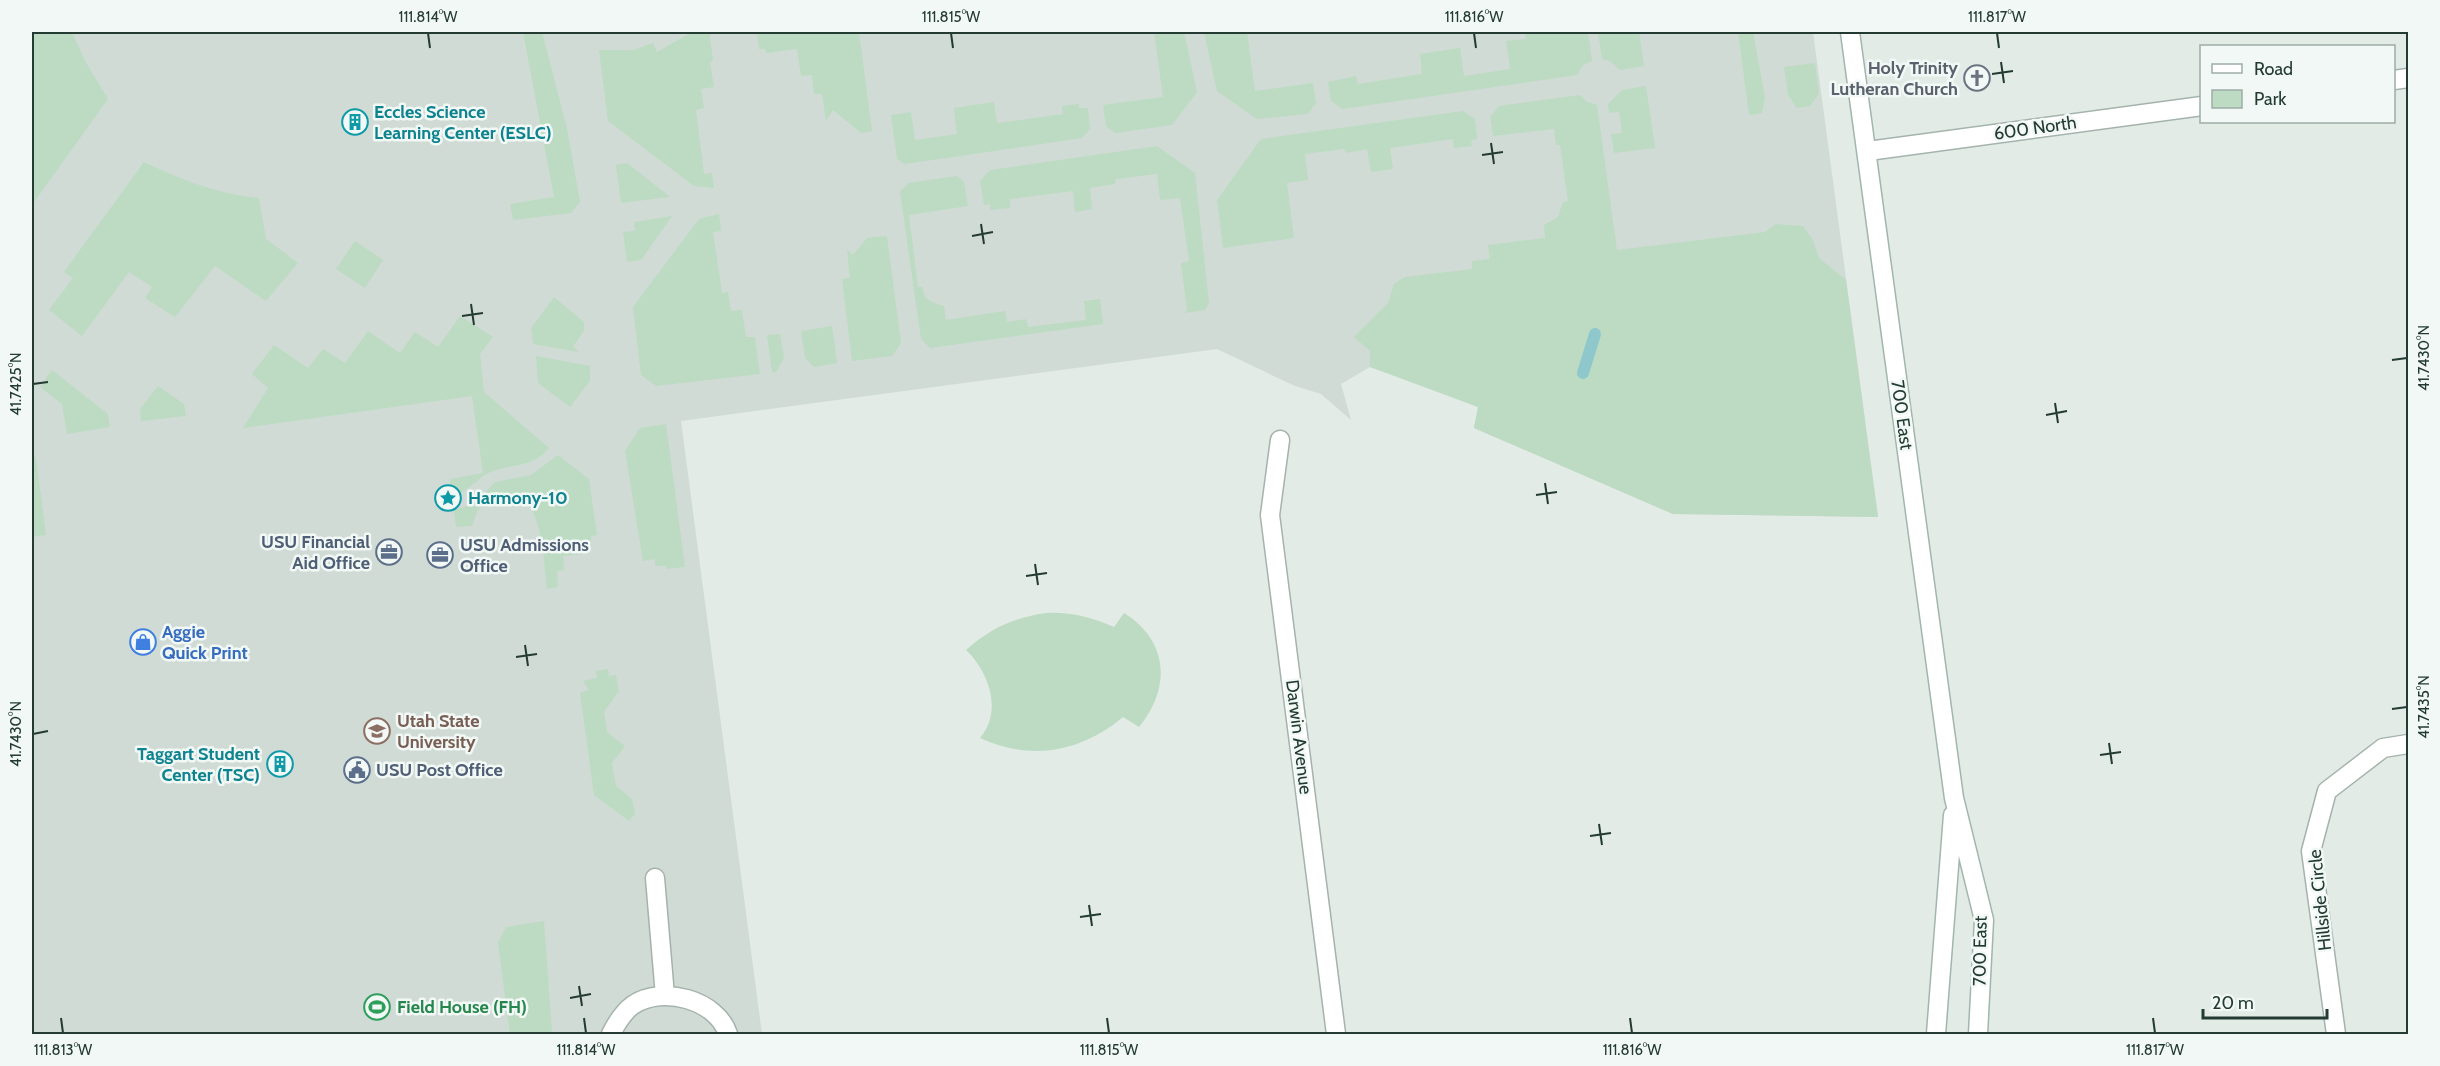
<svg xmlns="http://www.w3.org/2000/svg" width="2440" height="1066" font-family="Cabin,sans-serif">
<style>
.built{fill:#d0dbd5}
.green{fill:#bcdbc2}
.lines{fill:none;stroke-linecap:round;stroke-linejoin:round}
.stream{stroke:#8ec8cd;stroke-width:12}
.street-casing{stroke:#a5b3ad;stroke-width:21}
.secondary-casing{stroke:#a1b6ad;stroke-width:21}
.street{stroke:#fff;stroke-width:18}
.secondary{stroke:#fff;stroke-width:18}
.ticks{fill:none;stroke:#233b33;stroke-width:2}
.labels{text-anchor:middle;stroke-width:5;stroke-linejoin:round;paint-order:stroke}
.worship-label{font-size:18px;font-weight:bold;fill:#5b616d;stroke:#f2f8f5;text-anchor:end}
.culture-label{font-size:18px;font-weight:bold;fill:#0d838f;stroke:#f2f8f5;text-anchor:start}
.street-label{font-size:18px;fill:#233b33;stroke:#f2f8f5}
.service-label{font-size:18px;font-weight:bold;fill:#4e5e75;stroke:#f2f8f5;text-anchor:start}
.shop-label{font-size:18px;font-weight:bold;fill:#366cbe;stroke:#f2f8f5;text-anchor:start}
.education-label{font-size:18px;font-weight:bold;fill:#785e54;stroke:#f2f8f5;text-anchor:start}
.leisure-label{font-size:18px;font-weight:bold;fill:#27864d;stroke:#f2f8f5;text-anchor:start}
.neatline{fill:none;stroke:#233b33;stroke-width:2}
.ticks-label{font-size:15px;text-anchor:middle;fill:#233b33}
</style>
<rect width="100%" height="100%" fill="#e2ebe6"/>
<!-- built -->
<path class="built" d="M 32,32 L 1813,32 L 1878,517 L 1673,514 L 1474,428 L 1478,407 L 1411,381 L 1370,367 L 1341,384 L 1351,420 L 1321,394 L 1295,386 L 1217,349 L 681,421 L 762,1034 L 32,1034 Z"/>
<!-- green -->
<path class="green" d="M 32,32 L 72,32 L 85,61 L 108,99 L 32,205 Z
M 523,32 L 542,32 L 567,129 L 580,202 L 571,213 L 513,220 L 510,204 L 554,197 Z
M 692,32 L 712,32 L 710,36 L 713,61 L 710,62 L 714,87 L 701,89 L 704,108 L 696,110 L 704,174 L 712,173 L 714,188 L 694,186 L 608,121 L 599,50 L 634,50 L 653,43 L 657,52 Z
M 757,32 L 859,32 L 872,131 L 861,133 L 833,110 L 826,121 L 822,94 L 814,94 L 812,75 L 801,76 L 797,49 L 766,53 L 765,49 L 759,49 Z
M 1154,32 L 1184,32 L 1197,92 L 1172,125 L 1115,133 L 1106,126 L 1103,105 L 1163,97 Z
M 1204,32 L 1247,32 L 1255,91 L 1313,83 L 1316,103 L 1308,114 L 1257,119 L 1217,91 Z
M 1525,32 L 1588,32 L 1592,61 L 1583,65 L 1577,75 L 1342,109 L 1331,101 L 1328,82 L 1356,76 L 1358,84 L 1422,74 L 1420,54 L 1460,48 L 1464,76 L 1510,69 L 1506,41 L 1526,39 Z
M 1598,32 L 1639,32 L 1644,66 L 1620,70 L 1610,61 L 1602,59 Z
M 1738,32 L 1753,32 L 1765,97 L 1762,113 L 1749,115 Z
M 1815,63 L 1819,94 L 1810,106 L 1797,108 L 1788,95 L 1784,67 Z
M 1646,86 L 1655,148 L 1614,153 L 1611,134 L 1622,133 L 1619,112 L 1609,113 L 1608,104 L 1622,90 Z
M 1580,95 L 1587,102 L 1597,105 L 1617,250 L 1765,232 L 1776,224 L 1803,226 L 1813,240 L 1819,258 L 1846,280 L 1878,517 L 1673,514 L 1474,428 L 1478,407 L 1370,367 L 1370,351 L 1354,337 L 1388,303 L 1394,284 L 1405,277 L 1472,269 L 1472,261 L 1490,259 L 1488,245 L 1545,238 L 1544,225 L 1558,217 L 1563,202 L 1568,201 L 1560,145 L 1556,145 L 1554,129 L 1493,136 L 1490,117 L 1499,106 Z
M 994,102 L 997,123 L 1063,114 L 1062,106 L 1079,104 L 1079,108 L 1088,108 L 1090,129 L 1082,138 L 905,164 L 897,159 L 891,115 L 911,112 L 915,140 L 957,134 L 954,108 Z
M 1463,111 L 1475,119 L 1477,139 L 1471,140 L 1472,146 L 1454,148 L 1453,139 L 1390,148 L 1393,169 L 1371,172 L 1367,149 L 1346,153 L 1344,149 L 1305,154 L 1308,180 L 1287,183 L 1294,238 L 1223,248 L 1217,200 L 1261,139 Z
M 1157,146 L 1195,173 L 1209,303 L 1205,310 L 1184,313 L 1187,310 L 1181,263 L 1189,261 L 1180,198 L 1160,200 L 1157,174 L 1116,179 L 1115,184 L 1090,188 L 1092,209 L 1075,212 L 1073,191 L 1010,199 L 1010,208 L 990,210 L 990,204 L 984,205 L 980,181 L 990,170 Z
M 144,162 C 182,180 217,194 259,198 L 266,239 L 298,263 L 266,301 L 215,266 L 175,317 L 145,298 L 152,287 L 129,272 L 82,336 L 49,310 L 73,278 L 64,272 Z
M 627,163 L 669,196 L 669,197 L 621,203 L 616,165 Z
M 957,176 L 964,182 L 968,206 L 909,215 L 918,287 L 922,287 C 924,300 932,303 944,306 L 946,320 L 1005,311 L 1007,322 L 1026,319 L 1028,327 L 1086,320 L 1084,301 L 1100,299 L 1103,324 L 930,348 L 921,339 L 900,192 L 908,183 Z
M 719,214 L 721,231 L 713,232 L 722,293 L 728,292 L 731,311 L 742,310 L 746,337 L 755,337 L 760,374 L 656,386 L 641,375 L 633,307 L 699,219 Z
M 672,216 L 641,260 L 627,262 L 623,232 L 635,231 L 634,222 Z
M 887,236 L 901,343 L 892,356 L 852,361 L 842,279 L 850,278 L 847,250 L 853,255 L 867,238 Z
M 355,241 L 383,260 L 365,288 L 336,269 Z
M 554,297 L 584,322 L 584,331 L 573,346 L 579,352 L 533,344 L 531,328 Z
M 460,316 L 493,337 L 480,354 L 484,392 L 549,448 C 534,467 513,464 493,471 C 476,477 474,490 452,495 L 450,479 L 483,473 L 472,396 L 243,428 L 268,388 L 252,374 L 274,345 L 308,368 L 323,349 L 345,363 L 368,331 L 400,353 L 415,332 L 438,347 Z
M 832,326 L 837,363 L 814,367 L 805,358 L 801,331 Z
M 780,334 L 784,358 L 776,372 L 772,372 L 767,335 Z
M 536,356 L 590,366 L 590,381 L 570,407 L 538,383 Z
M 52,370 L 108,414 L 110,427 L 67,434 L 62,404 L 40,387 Z
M 158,386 L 184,404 L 186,416 L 141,421 L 140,409 Z
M 666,424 L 685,567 L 667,569 L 666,566 L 655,566 L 655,559 L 643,561 L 625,451 L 640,428 Z
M 32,455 L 36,458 L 46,535 L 32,537 Z
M 558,455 L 589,479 L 597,535 L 591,536 L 591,545 L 583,546 L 583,554 L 563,556 L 564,570 L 557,571 L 558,587 L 547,589 C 543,561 544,488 502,493 C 483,496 477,510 472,526 L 456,527 L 454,510 L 474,504 L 495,482 L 531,475 Z
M 1046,613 C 1071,612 1091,617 1114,627 L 1124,613 C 1169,641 1171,688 1139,727 L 1123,717 C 1080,753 1030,761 980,738 C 1003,711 989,672 966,650 C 991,628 1013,618 1046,613 Z
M 608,669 L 609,676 L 616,675 L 619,691 L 604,712 L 607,732 L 625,746 L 612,763 L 616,786 L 632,799 L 635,814 L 629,821 L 594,795 L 580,693 L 589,690 L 583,681 L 597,678 L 596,671 Z
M 544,921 L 552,1032 L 510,1034 L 498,943 L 506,927 Z"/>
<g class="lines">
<!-- stream -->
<path class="stream" d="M 1583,373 L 1595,334"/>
<!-- street casing -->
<g class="street-casing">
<path id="street" d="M 2394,80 L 2408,78
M 1868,151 L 2202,106
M 1280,440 L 1270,515 L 1336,1034
M 655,878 L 665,996
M 611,1034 C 616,1024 623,1012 633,1005 C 663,985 717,1000 728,1034
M 2336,1034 L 2311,851 L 2327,791 L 2383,748 L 2408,744"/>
</g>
<!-- secondary casing -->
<g class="secondary-casing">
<path id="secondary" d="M 1850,32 L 1954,798 L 1984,920 L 1978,1034
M 1936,1034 L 1953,815"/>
</g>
<!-- street -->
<use href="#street" class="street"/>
<!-- secondary -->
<use href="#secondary" class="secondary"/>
</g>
<!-- ticks -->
<path class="ticks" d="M 428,33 L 430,48M 951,33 L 953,48M 1474,33 L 1476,48M 1997,33 L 1999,48M 2001,62 L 2004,83M 1992,74 L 2013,71M 1491,143 L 1494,164M 1482,155 L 1503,152M 981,224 L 984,244M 972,236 L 993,232M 471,304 L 474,325M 462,316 L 483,313M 2392,360 L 2407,358M 33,384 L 48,382M 2055,403 L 2058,423M 2046,415 L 2067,411M 1545,483 L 1548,504M 1536,495 L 1557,492M 1035,564 L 1038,585M 1026,576 L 1047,573M 525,645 L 528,666M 516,657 L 537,654M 2392,709 L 2407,707M 33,734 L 48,731M 2109,743 L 2112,764M 2100,755 L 2121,752M 1599,824 L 1602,845M 1590,836 L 1611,833M 1089,905 L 1092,926M 1080,917 L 1101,914M 579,986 L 582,1006M 570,998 L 591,994M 61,1018 L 63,1033M 584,1018 L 586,1033M 1107,1018 L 1109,1033M 1630,1018 L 1632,1033M 2153,1018 L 2155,1033"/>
<!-- icons -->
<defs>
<g id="church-ring" transform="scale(1.35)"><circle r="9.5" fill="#f2f8f5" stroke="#6b7280" stroke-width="1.5"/><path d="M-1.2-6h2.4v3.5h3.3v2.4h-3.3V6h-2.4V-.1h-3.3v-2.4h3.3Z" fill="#6b7280"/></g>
<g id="building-ring" transform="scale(1.35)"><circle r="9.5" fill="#f2f8f5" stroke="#0f9aa8" stroke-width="1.5"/><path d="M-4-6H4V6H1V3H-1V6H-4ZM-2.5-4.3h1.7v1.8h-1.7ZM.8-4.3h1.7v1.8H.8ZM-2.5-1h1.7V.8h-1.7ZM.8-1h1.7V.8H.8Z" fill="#0f9aa8"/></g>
<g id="sight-ring" transform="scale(1.35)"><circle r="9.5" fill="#f2f8f5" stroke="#0f9aa8" stroke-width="1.5"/><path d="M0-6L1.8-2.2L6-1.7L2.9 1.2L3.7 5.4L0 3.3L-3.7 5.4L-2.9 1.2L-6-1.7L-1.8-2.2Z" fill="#0f9aa8"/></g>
<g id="office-ring" transform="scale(1.35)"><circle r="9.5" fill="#f2f8f5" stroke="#5c6f8a" stroke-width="1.5"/><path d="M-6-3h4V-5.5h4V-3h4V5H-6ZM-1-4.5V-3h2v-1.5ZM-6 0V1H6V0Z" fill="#5c6f8a"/></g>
<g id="shop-ring" transform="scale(1.35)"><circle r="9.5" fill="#f2f8f5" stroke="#3f7fe0" stroke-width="1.5"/><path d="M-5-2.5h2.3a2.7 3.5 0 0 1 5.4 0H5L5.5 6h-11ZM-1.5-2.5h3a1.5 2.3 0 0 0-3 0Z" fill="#3f7fe0"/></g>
<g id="university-ring" transform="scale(1.35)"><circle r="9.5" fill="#f2f8f5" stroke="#8d6e63" stroke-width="1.5"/><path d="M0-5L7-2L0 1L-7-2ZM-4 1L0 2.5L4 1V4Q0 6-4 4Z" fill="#8d6e63"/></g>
<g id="civic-ring" transform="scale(1.35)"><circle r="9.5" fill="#f2f8f5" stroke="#5c6f8a" stroke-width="1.5"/><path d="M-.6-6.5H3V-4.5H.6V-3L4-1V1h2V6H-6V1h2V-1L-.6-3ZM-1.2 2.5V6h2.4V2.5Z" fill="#5c6f8a"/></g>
<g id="stadium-ring" transform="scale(1.35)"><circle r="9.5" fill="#f2f8f5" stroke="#2e9e5b" stroke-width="1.5"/><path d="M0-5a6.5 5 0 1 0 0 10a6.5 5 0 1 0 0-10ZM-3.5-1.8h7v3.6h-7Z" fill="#2e9e5b"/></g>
</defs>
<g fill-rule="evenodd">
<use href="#church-ring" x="1977" y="78"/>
<use href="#building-ring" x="355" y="122"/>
<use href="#sight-ring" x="448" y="498"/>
<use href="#office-ring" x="389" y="552"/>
<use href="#office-ring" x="440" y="555"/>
<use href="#shop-ring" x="143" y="642"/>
<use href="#university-ring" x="377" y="731"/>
<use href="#building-ring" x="280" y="764"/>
<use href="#civic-ring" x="357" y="770"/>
<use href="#stadium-ring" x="377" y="1007"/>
</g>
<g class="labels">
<!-- worship labels -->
<g class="worship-label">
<text x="1958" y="74">Holy Trinity<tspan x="1958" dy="21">Lutheran Church</tspan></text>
</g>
<!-- culture labels -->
<g class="culture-label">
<text x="374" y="118">Eccles Science<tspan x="374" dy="21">Learning Center (ESLC)</tspan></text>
<text x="468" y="504">Harmony-10</text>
<text x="260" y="760" text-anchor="end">Taggart Student<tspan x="260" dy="21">Center (TSC)</tspan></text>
</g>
<!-- street labels -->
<g class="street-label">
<text transform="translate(2035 128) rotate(-8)" y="6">600 North</text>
<text transform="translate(1902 415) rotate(82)" y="6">700 East</text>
<text transform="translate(1299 737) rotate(83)" y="6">Darwin Avenue</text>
<text transform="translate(2320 900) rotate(-96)" y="6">Hillside Circle</text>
<text transform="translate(1980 951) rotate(-89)" y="6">700 East</text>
</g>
<!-- service labels -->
<g class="service-label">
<text x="370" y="548" text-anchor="end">USU Financial<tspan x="370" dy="21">Aid Office</tspan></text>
<text x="460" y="551">USU Admissions<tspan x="460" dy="21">Office</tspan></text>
<text x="376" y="776">USU Post Office</text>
</g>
<!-- shop labels -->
<g class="shop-label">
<text x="162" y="638">Aggie<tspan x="162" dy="21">Quick Print</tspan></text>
</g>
<!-- education labels -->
<g class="education-label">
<text x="397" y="727">Utah State<tspan x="397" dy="21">University</tspan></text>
</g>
<!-- leisure labels -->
<g class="leisure-label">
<text x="397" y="1013">Field House (FH)</text>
</g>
</g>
<!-- border -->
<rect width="2440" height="1066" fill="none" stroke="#f2f8f5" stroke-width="66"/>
<!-- legend -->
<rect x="2200" y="45" width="195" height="78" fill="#f2f8f5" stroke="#9faca7" stroke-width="1.5"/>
<rect x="2212" y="64" width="30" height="9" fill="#ffffff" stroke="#9faca7" stroke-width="1.5"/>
<text x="2254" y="75" font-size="18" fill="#233b33">Road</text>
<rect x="2212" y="90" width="30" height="18" fill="#bcdbc2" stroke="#9faca7" stroke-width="1.5"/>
<text x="2254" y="105" font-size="18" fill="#233b33">Park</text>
<!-- scale -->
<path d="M2203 1009v9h124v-9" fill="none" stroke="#233b33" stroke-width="3"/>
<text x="2212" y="1009" font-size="18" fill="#233b33" stroke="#f2f8f5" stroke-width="4.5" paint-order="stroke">20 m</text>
<rect x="33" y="33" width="2374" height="1000" class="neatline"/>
<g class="ticks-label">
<text x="428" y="22">111.814°W</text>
<text x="951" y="22">111.815°W</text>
<text x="1474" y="22">111.816°W</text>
<text x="1997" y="22">111.817°W</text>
<text transform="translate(2424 358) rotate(-90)" y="5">41.7430°N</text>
<text transform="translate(16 384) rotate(-90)" y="5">41.7425°N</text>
<text transform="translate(2424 707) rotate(-90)" y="5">41.7435°N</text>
<text transform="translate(16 734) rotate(-90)" y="5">41.7430°N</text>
<text x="63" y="1055">111.813°W</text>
<text x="586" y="1055">111.814°W</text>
<text x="1109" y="1055">111.815°W</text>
<text x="1632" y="1055">111.816°W</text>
<text x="2155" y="1055">111.817°W</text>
</g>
</svg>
